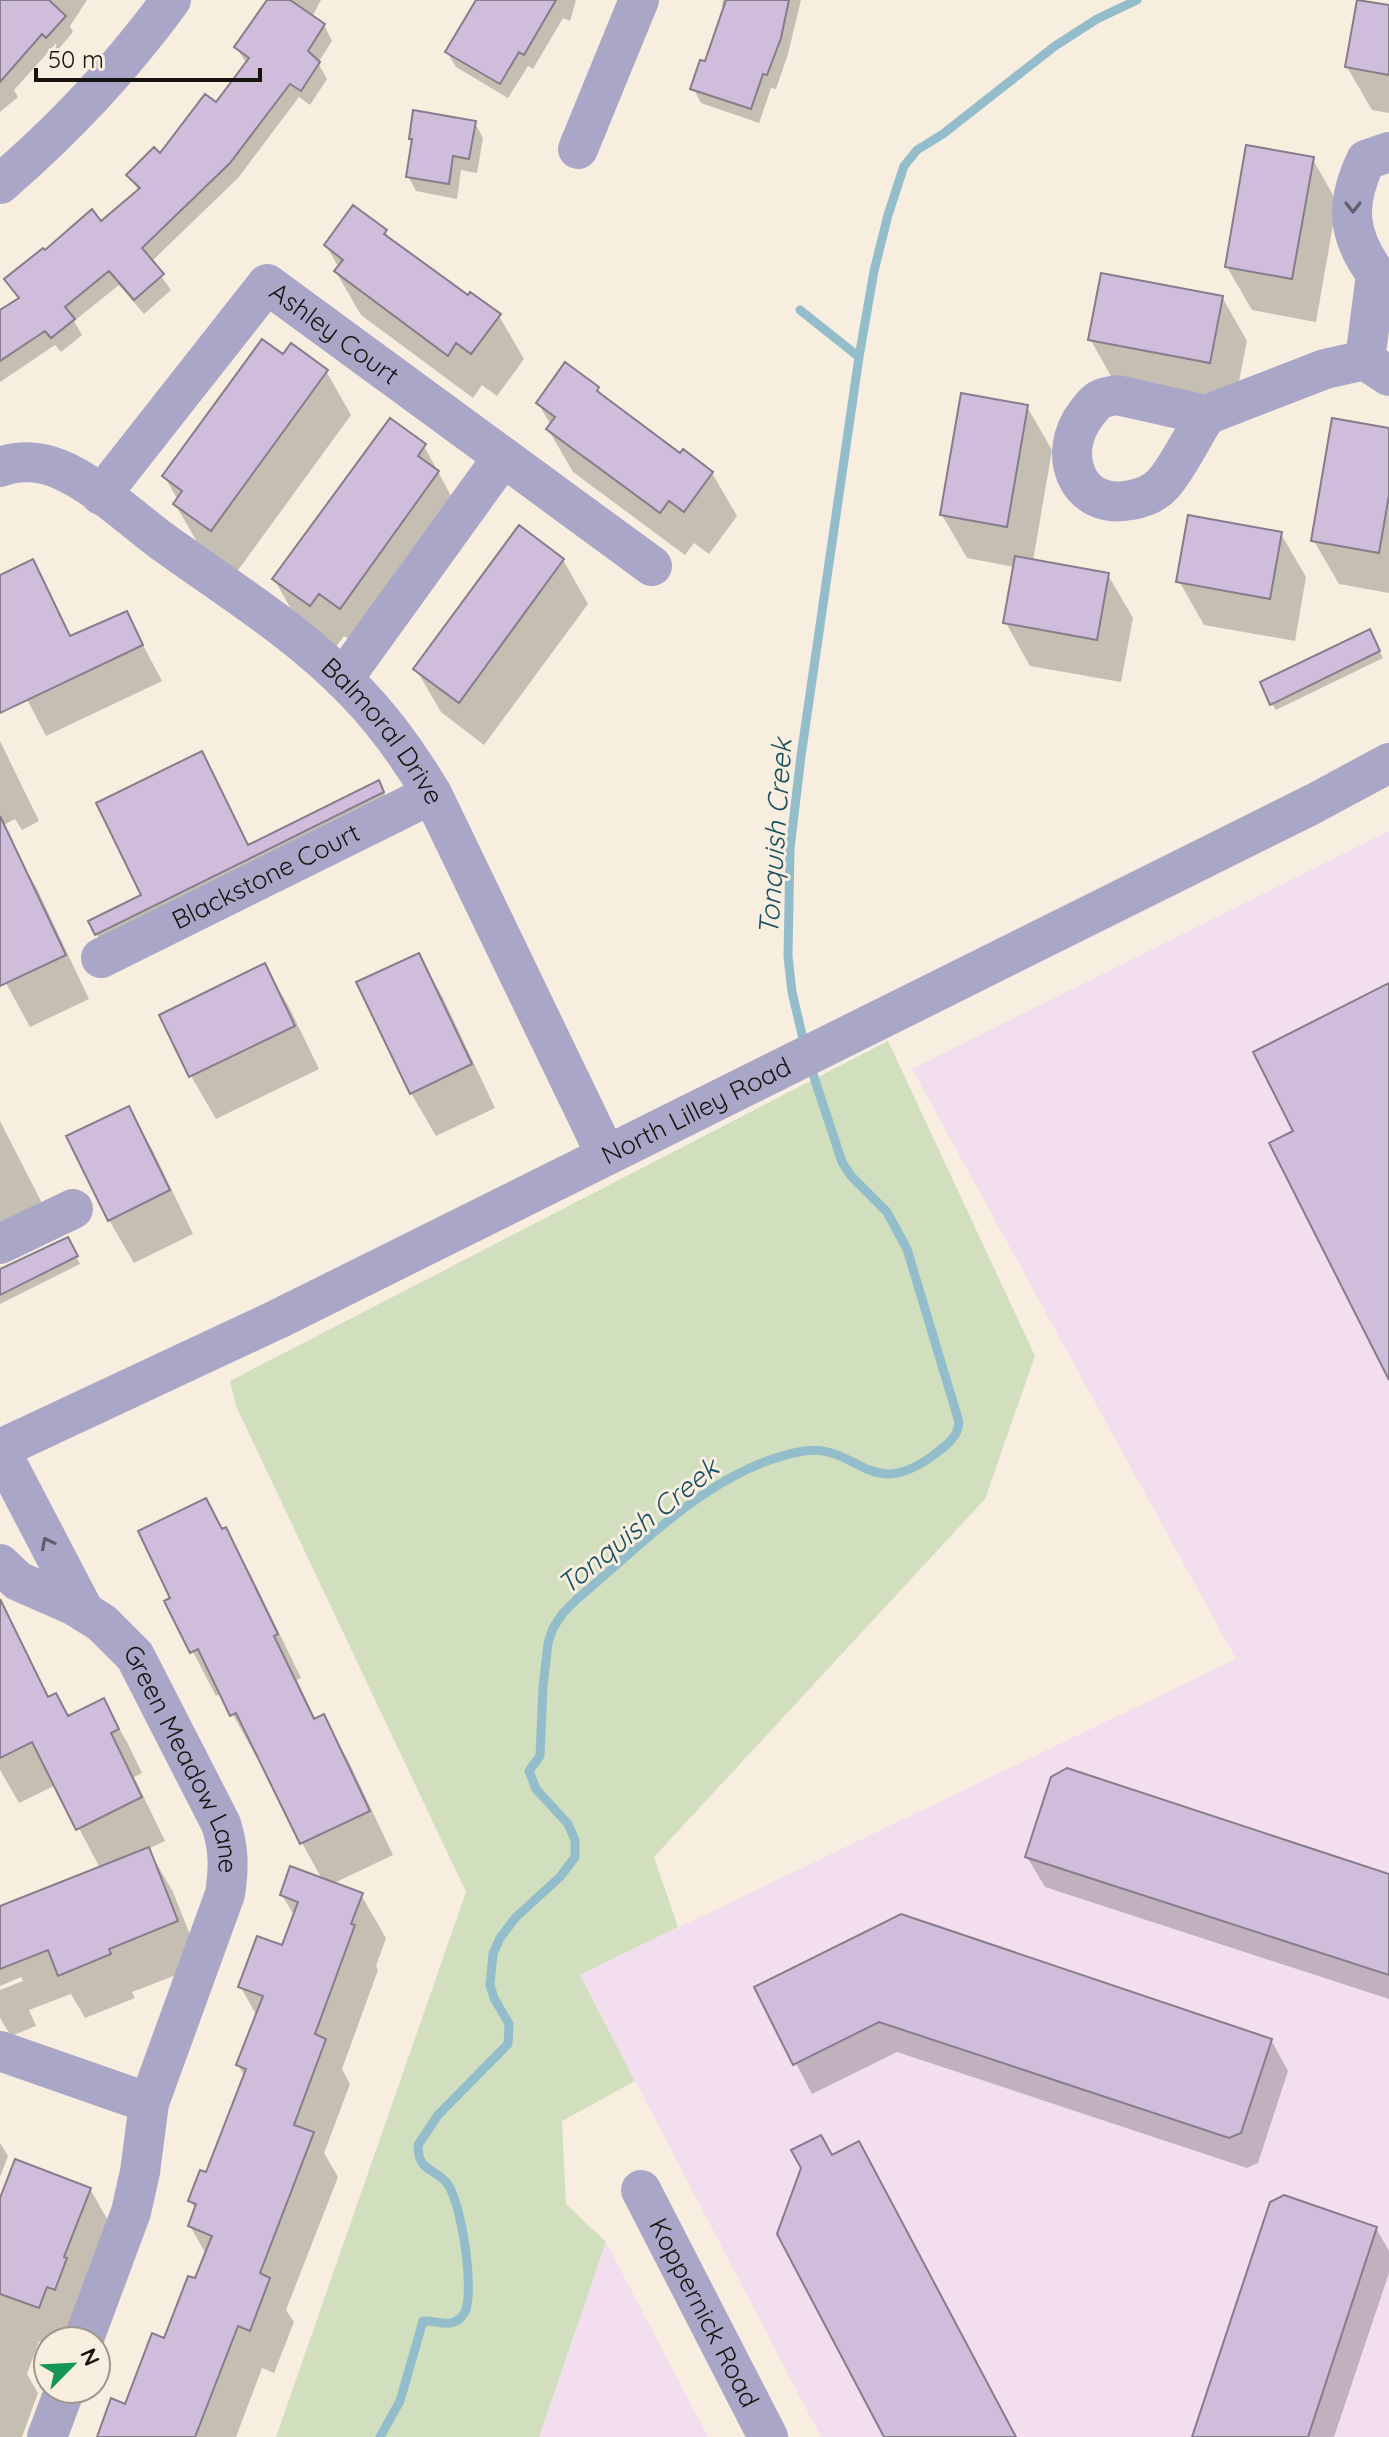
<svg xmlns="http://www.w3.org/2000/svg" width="1389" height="2437" font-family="Quicksand,sans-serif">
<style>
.industrial{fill:#f2deee}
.green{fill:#d1dfbf}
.shadow{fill:#0003}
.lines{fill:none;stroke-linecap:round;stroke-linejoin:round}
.stream{stroke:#94bdcb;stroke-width:9}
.building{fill:#d0bddc;stroke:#867d8b;stroke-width:2}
.minor{stroke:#aaa6c8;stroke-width:40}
.oneway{stroke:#605d6c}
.labels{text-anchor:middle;stroke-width:6;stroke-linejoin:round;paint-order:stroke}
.street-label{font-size:26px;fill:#17140f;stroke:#f7eedf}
.water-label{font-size:28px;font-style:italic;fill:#185060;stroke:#f7eedf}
</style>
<rect width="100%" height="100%" fill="#f7eedf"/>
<!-- industrial -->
<path class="industrial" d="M 1389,831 L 1389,2437 L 821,2437 L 580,1975 L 1236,1659 L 912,1069 Z
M 606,2242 L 708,2437 L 539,2437 Z"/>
<!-- green -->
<path class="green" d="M 888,1041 L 1035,1356 L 985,1499 L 654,1857 L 678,1927 L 580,1975 L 635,2081 L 562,2121 L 566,2204 L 606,2242 L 539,2437 L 276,2437 L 466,1892 L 236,1406 L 230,1381 Z"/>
<!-- shadow -->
<path class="shadow" d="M 0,0 L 87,0 L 70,26 L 73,32 L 56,52 L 52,48 L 14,90 L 18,97 L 0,112 Z
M 278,0 L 321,0 L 312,17 L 324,25 L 332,41 L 318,63 L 327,79 L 310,105 L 299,97 L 238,178 L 151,262 L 171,290 L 144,314 L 119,285 L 74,321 L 82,335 L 61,352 L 55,345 L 0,382 L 0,312 L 19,300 L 6,280 L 44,253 L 101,224 L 139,192 L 129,175 L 160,156 L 216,105 L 247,64 L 236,47 Z
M 478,0 L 576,0 L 570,21 L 563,18 L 533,69 L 528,66 L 508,98 L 456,67 L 447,52 Z
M 723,0 L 801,0 L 788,54 L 776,89 L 771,88 L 759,123 L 701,103 L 693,88 L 706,64 L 725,11 L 722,6 Z
M 1389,7 L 1389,113 L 1372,110 L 1347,67 Z
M 475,123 L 483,138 L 477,173 L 461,170 L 457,199 L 416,191 L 408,176 L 414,143 L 411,138 Z
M 1312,158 L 1337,202 L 1316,322 L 1252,310 L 1227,267 Z
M 385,231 L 391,241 L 468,298 L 499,316 L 524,359 L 497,396 L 482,385 L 473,398 L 361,315 L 336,272 L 339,268 L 326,245 Z
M 1222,297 L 1247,341 L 1234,406 L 1115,383 L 1090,339 Z
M 284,357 L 326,371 L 351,415 L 236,573 L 200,547 L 175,504 L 178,500 L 164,476 Z
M 598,389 L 604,399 L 680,456 L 712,473 L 737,516 L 709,554 L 694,543 L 685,555 L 573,472 L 548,429 L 551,425 L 538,403 Z
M 1027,407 L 1052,450 L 1033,561 L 1108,575 L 1133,618 L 1121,682 L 1030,666 L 1006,623 L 1015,567 L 967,558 L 942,515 Z
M 1389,430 L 1389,593 L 1339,584 L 1314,541 Z
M 424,446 L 462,516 L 365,651 L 344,636 L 335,648 L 299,623 L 274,579 Z
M 1281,534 L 1306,577 L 1295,641 L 1204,625 L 1179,581 Z
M 563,560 L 588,604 L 484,745 L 441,712 L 416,669 Z
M 32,562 L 72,638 L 126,613 L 162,681 L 46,736 L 0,647 L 0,577 Z
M 1369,631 L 1383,658 L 1276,710 L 1272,704 Z
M 0,741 L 39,821 L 22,830 L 15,819 L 0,827 Z
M 201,754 L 249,847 L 378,782 L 393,809 L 112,961 L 90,922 L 143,895 Z
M 12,846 L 37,889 L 89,999 L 30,1027 L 0,972 L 0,851 Z
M 418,955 L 443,998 L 495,1108 L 436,1136 L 411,1093 L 359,983 Z
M 265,966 L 290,1009 L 319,1069 L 216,1119 L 191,1076 L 162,1015 Z
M 128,1108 L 153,1151 L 193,1234 L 134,1263 L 109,1220 Z
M 0,1121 L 45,1209 L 0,1232 Z
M 67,1239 L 80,1264 L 0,1304 L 0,1272 Z
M 225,1530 L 250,1573 L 301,1678 L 297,1680 L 316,1720 L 323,1717 L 348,1760 L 393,1855 L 332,1884 L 361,1895 L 386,1938 L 376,1966 L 378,1970 L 342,2069 L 350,2084 L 324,2153 L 338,2177 L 286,2310 L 294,2322 L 274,2373 L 262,2368 L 236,2437 L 99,2437 L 126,2406 L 165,2341 L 196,2281 L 206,2254 L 190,2226 L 196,2210 L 190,2200 L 207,2175 L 245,2077 L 238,2065 L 257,2016 L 240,1986 L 284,1948 L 295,1917 L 282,1895 L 323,1881 L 302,1843 L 260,1757 L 257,1758 L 221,1693 L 216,1696 L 167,1602 L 173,1599 Z
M 14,1633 L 50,1698 L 68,1718 L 103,1701 L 128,1744 L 142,1773 L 134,1777 L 165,1841 L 148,1849 L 173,1892 L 202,1965 L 132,1992 L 135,1998 L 85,2018 L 71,1994 L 29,2010 L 36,2026 L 11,2036 L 0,2018 L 0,1990 L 23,1981 L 21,1977 L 0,1986 L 0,1904 L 2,1908 L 100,1868 L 56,1785 L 19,1803 L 0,1770 L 0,1640 Z
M 1027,1857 L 1389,1876 L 1389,1999 L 1045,1887 Z
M 757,1988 L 1271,2040 L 1288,2071 L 1258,2163 L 1247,2168 L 897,2052 L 812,2094 Z
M 0,2143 L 8,2156 L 0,2177 Z
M 90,2189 L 115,2233 L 67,2341 L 48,2341 L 48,2345 L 39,2341 L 27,2374 L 38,2393 L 22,2437 L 0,2437 L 0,2203 Z
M 1376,2228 L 1389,2251 L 1389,2273 L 1334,2437 L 1194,2437 Z"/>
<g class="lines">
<!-- stream -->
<path class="stream" d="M 800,310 L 859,357
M 805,1047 L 792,992 L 788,956 L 790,849 L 801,756 L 859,357 L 874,271 L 888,215 L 904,166 L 917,150 L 943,134 L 1055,46 L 1097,19 L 1137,0
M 380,2437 L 400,2401 L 423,2321 C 437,2320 452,2330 463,2315 C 477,2299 461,2197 446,2182 C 432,2167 418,2171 418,2145 L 438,2115 L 508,2044 L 509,2024 L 494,1998 L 490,1985 L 493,1954 L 500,1938 L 516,1917 L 560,1877 L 575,1857 L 575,1840 L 568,1824 L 536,1789 L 529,1771 L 540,1756 L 543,1687 L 548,1643 L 553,1628 L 563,1613 L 577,1599 C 644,1543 715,1466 804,1451 C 858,1443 869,1504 935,1454 C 947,1445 958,1437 959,1422 L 907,1249 L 887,1212 L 851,1176 L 842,1162 L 810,1065"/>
</g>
<!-- building -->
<path class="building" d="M 0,0 L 49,0 L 66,16 L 46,38 L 42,34 L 0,82 Z
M 267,0 L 290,0 L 325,24 L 308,51 L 320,62 L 301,91 L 290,84 L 230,163 L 142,248 L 164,274 L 134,300 L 109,271 L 65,307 L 75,319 L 51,338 L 45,331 L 0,361 L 0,310 L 19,298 L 4,279 L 43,248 L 45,250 L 92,209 L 101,221 L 140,188 L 126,175 L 154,147 L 160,153 L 205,94 L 216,102 L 249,58 L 234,47 Z
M 476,0 L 556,0 L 524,55 L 519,52 L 500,84 L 445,52 Z
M 726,0 L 789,0 L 781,38 L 767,75 L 763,74 L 751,109 L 690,89 L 700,60 L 705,61 Z
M 1357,0 L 1389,5 L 1389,75 L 1345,67 Z
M 413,110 L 476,121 L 469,159 L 453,156 L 449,184 L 406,177 L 412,139 L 409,139 Z
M 1246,145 L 1314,157 L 1292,279 L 1225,267 Z
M 353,205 L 387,230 L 384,234 L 468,295 L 470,292 L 501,314 L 471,354 L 456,343 L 448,356 L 334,271 L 343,260 L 324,245 Z
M 1101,273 L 1223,296 L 1210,363 L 1088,340 Z
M 262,339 L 283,354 L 291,343 L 328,370 L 211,531 L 173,504 L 182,491 L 162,476 Z
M 565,362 L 599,387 L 597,391 L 680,453 L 683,449 L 713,472 L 684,512 L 669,501 L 660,513 L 546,429 L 555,417 L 536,403 Z
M 961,393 L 1028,405 L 1007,527 L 940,515 Z
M 390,418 L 426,444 L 418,456 L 439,471 L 340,609 L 319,594 L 310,606 L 272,579 Z
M 1332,418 L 1389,428 L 1389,495 L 1379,553 L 1311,541 Z
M 1188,515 L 1282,532 L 1270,599 L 1176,582 Z
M 519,525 L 564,559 L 459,703 L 413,669 Z
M 1015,556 L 1109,573 L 1097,640 L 1003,623 Z
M 33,559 L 70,636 L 127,611 L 143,645 L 0,713 L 0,575 Z
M 1370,629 L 1380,651 L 1270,705 L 1260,682 Z
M 202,751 L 248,845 L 379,780 L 384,792 L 95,935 L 88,921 L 141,895 L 96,803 Z
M 0,816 L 66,955 L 0,986 Z
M 419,953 L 472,1064 L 410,1094 L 356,982 Z
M 265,963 L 295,1026 L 189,1077 L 159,1015 Z
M 1389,983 L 1389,1380 L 1269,1143 L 1293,1131 L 1253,1052 Z
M 129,1106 L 170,1190 L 108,1221 L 66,1136 Z
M 68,1237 L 78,1256 L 0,1295 L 0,1269 Z
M 206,1498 L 222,1529 L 226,1527 L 278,1634 L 274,1636 L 314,1719 L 324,1714 L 370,1811 L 300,1844 L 236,1713 L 230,1716 L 198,1649 L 190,1653 L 164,1601 L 170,1598 L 138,1531 Z
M 0,1599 L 48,1697 L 56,1693 L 68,1716 L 104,1698 L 119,1729 L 111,1733 L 142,1797 L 76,1830 L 32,1742 L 0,1758 Z
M 1067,1768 L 1389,1874 L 1389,1975 L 1025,1857 L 1051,1777 Z
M 149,1847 L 178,1921 L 109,1949 L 111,1954 L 58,1976 L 48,1950 L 0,1969 L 0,1906 Z
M 290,1866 L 363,1893 L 351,1924 L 355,1925 L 315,2034 L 326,2039 L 294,2125 L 314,2132 L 260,2273 L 270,2278 L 250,2331 L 238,2326 L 195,2437 L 97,2437 L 111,2398 L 125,2404 L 152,2333 L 164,2338 L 188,2276 L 195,2278 L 212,2236 L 188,2226 L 196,2204 L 188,2201 L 200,2170 L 206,2172 L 246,2069 L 236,2065 L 263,1996 L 238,1987 L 257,1936 L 282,1945 L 298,1902 L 280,1895 Z
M 901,1914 L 1272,2039 L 1241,2133 L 1229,2138 L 879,2022 L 793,2065 L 754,1987 Z
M 821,2135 L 832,2155 L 859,2141 L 1016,2437 L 884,2437 L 777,2234 L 801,2168 L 791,2150 Z
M 15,2159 L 91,2188 L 64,2257 L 67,2258 L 55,2290 L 47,2287 L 39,2308 L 0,2294 L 0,2198 Z
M 1284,2195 L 1377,2227 L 1308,2437 L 1192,2437 L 1270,2202 Z"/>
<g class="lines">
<!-- minor -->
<g class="minor">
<path d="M 578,149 L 639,0"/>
<path d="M 1389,152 L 1366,160 C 1345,204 1347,235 1376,274 L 1365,360 L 1389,376"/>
<path d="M 0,184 C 63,130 122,67 171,0"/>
<path d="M 1117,395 L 1206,415 C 1194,434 1177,469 1163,484 C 1154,494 1143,498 1131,500 C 1076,511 1056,453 1086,414 C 1090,409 1094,403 1099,400 C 1104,397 1112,396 1117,395 Z"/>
<path d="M 1206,415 L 1325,369 L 1365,360"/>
<path id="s1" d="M 0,467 C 19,460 41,461 59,469 C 93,483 129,516 159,539 C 225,587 299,632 356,692 C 386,723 410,757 432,794 L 606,1155"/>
<path id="s2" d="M 101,495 L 267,284 L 652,566"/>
<path d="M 343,679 L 503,457"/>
<path id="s3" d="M 101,958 L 432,794"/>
<path d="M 0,1244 L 73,1209"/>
<path id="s4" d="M 0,1449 L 278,1319 L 1315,803 L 1389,763"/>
<path d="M 0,1450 L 84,1611"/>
<path id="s5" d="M 0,1564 L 18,1581 L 75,1606 L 102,1623 L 135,1656 L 221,1824 C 229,1849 229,1868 225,1894 L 149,2103 L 140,2172 L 131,2212 L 83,2341"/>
<path d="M 0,2051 L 149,2103"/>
<path id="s6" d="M 641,2190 L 768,2437"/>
<path d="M 47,2437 L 65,2389"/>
</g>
</g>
<!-- one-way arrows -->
<defs><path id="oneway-chevron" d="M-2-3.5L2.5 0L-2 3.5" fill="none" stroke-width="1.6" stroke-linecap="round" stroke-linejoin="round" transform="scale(2)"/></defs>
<g class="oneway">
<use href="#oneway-chevron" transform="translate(1353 207) rotate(90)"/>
<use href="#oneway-chevron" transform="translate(47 1543) rotate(-117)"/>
</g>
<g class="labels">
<!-- street labels -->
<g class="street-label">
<text dy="9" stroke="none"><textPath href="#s2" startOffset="352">Ashley Court</textPath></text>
<text dy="9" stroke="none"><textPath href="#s1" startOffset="480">Balmoral Drive</textPath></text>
<text dy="9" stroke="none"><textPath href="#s3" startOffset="184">Blackstone Court</textPath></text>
<text dy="9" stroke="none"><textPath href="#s4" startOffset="774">North Lilley Road</textPath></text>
<text dy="9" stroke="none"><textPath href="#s5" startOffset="280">Green Meadow Lane</textPath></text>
<text dy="9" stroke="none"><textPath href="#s6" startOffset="138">Koppernick Road</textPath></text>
</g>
<!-- water labels -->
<g class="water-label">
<text transform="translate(775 837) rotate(-86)" y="10">Tonquish Creek</text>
<text transform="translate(638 1526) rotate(-39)" y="10">Tonquish Creek</text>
</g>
</g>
<!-- north arrow -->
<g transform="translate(72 2365) rotate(66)"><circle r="38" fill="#f7eedf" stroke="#9d978c" stroke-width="2"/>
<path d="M0-6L14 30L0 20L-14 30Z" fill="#149655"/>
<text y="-12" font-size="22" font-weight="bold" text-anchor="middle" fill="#17140f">N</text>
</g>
<!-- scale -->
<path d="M36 68v12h224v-12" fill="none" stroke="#17140f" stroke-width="4"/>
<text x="48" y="68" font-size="24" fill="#17140f" stroke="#f7eedf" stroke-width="6" paint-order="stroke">50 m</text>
</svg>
